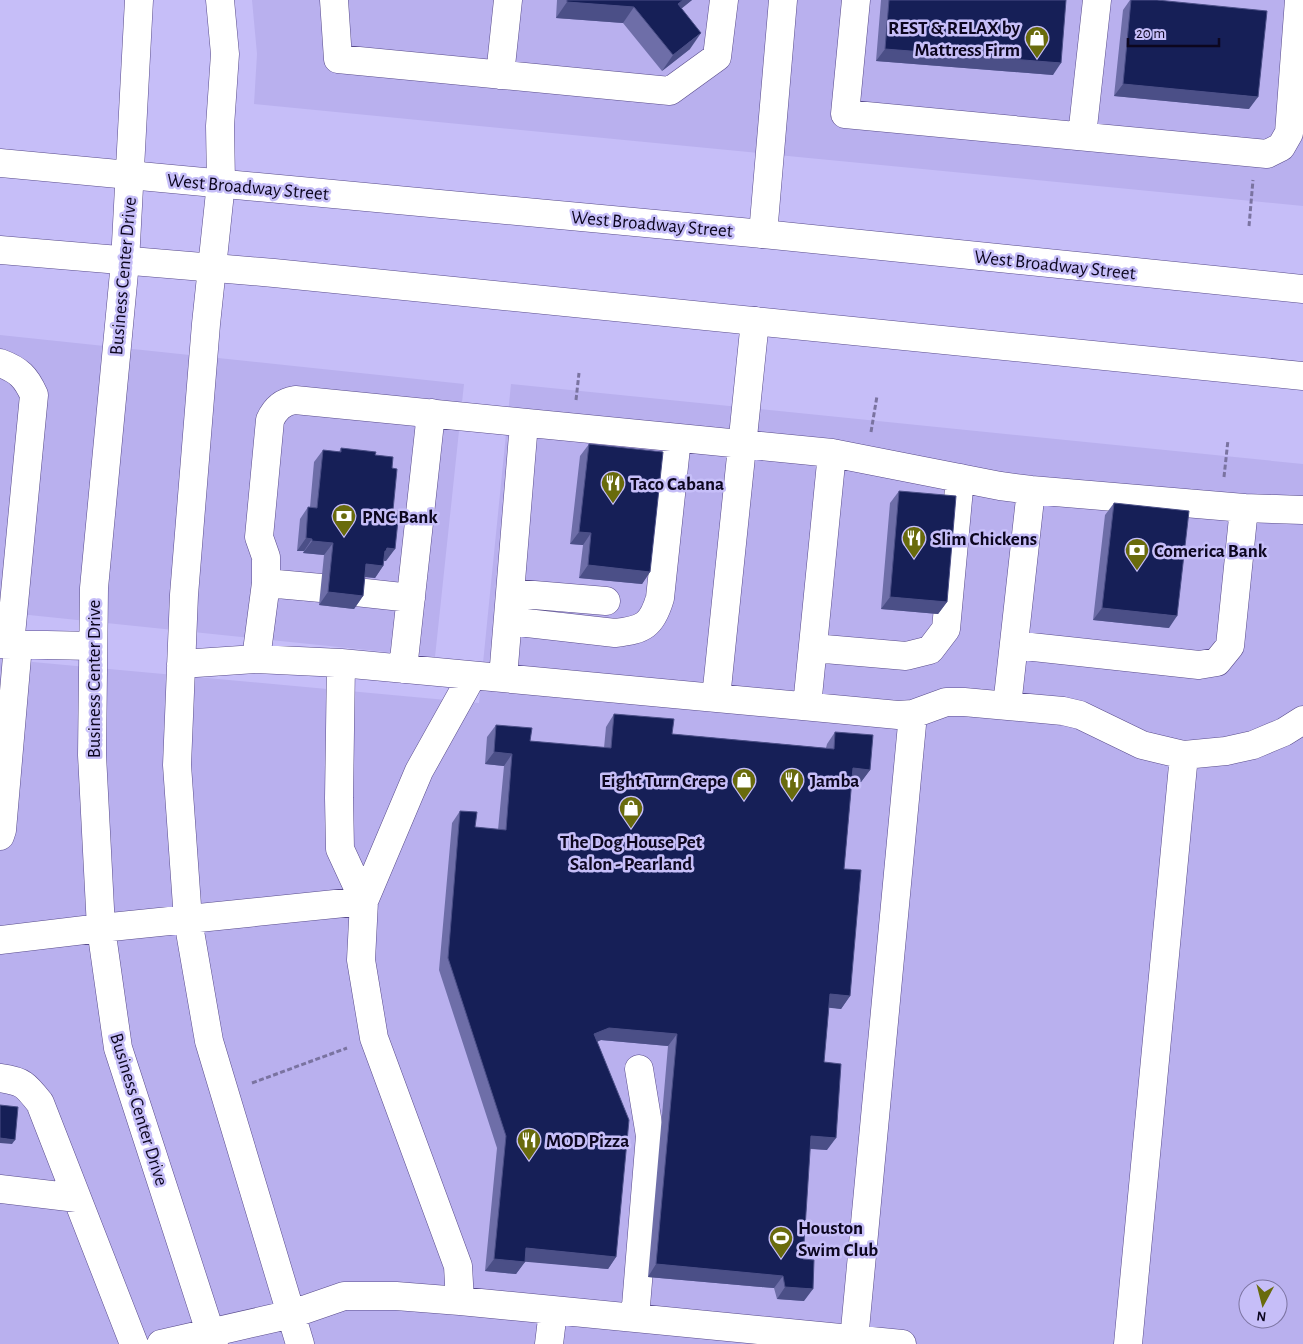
<svg xmlns="http://www.w3.org/2000/svg" width="1303" height="1344" font-family="'Alegreya Sans',sans-serif">
<style>
.built{fill:#b9b0ee;fill-rule:evenodd}
.lines{fill:none;stroke-linecap:round;stroke-linejoin:round}
.minor-casing{stroke:#584b8b;stroke-width:29}
.major-casing{stroke:#584b8b;stroke-width:29}
.path{stroke:#7a73a0;stroke-width:3;stroke-dasharray:5 2.5;stroke-linecap:butt}
.minor{stroke:#fff;stroke-width:28}
.major{stroke:#fff;stroke-width:28}
.wall{fill:#6e6ea8}
.shaded-wall{fill:#4b4f87}
.building{fill:#161f57;stroke:#4b4f87}
.labels{text-anchor:middle;stroke-width:5;stroke-linejoin:round;paint-order:stroke}
.poi-label{font-size:19px;font-weight:bold;fill:#0c061f;stroke:#c6bef8;text-anchor:start}
.street-label{font-size:19px;fill:#0c061f;stroke:#c6bef8}
</style>
<rect width="100%" height="100%" fill="#c6bef8"/>
<!-- built -->
<path class="built" d="M 252,0 L 1303,0 L 1303,206 L 254,104 L 257,54 Z
M 0,335 L 464,384 L 435,657 L 0,612 Z
M 511,384 L 1303,464 L 1303,1344 L 0,1344 L 0,659 L 479,703 ZM 1248,1289 L 1278,1289 L 1278,1319 L 1248,1319 Z"/>
<g class="lines">
<!-- minor casing -->
<g class="minor-casing">
<path id="minor" d="M 139,0 L 125,262 L 94,588 L 92,755 L 101,928 L 118,1048 L 214,1344
M 220,0 L 225,54 L 220,126 L 221,183 L 206,324 L 184,595 L 177,765 L 188,920 L 209,1041 L 300,1344
M 334,0 L 338,59 L 670,91 L 717,57 L 724,0
M 856,0 L 845,114 L 1267,154 L 1281,147 L 1289,133 L 1299,0
M 500,75 L 508,0
M 1082,136 L 1097,0
M 763,234 L 783,0
M 0,363 C 19,370 26,377 34,395 L 10,645
M 266,583 L 321,588
M 356,592 L 411,598
M 510,593 L 606,601
M 508,621 L 615,633 C 644,630 652,625 660,598 L 677,438
M 0,644 L 93,646
M 1014,645 L 1199,665 L 1217,662 L 1230,646 L 1244,508
M 813,648 L 906,656 L 930,650 L 946,629 L 960,478
M 256,659 L 266,583 L 266,557 L 259,537 L 270,420 C 275,409 282,402 295,400 L 832,453 L 1000,486 L 1031,490 L 1244,508 L 1303,510
M 181,664 L 256,659 L 341,663 L 898,715 L 913,714 L 946,702 L 964,702 L 1063,711 L 1080,715 L 1142,745 L 1184,755 L 1226,751 L 1253,745 L 1284,732 L 1303,720
M 403,669 L 431,413
M 503,678 L 524,423
M 716,698 L 755,321
M 807,706 L 832,453
M 1007,706 L 1031,490
M 0,836 L 2,830 L 18,645
M 0,940 L 101,928 L 364,901 L 340,849 L 339,798 L 341,663
M 0,1078 C 23,1081 26,1085 40,1103 L 134,1344
M 0,1189 L 77,1198
M 460,1301 L 458,1266 L 374,1038 L 361,960 L 364,901 L 419,771 L 472,676
M 635,1318 L 650,1136 L 639,1069
M 854,1340 L 913,714
M 161,1344 L 292,1314 L 344,1296 L 396,1296 L 460,1301 L 902,1344
M 549,1344 L 553,1311
M 1128,1344 L 1184,755"/>
</g>
<!-- major casing -->
<g class="major-casing">
<path id="major" d="M 0,163 L 763,234 L 1303,289
M 0,250 L 274,273 L 1303,376"/>
</g>
<!-- path -->
<path class="path" d="M 1249,226 L 1253,180
M 576,400 L 579,373
M 871,432 L 877,396
M 1224,477 L 1228,440
M 252,1083 L 347,1048"/>
<!-- minor -->
<use href="#minor" class="minor"/>
<!-- major -->
<use href="#major" class="major"/>
</g>
<!-- wall -->
<path class="wall" d="M 557,0 L 692,0 L 681,9 L 690,49 L 662,71 L 623,23 L 556,18 Z
M 881,0 L 1066,0 L 1053,75 L 876,61 Z
M 1130,0 L 1157,0 L 1249,109 L 1114,96 L 1123,10 Z
M 589,444 L 650,572 L 642,584 L 579,578 L 583,545 L 570,544 L 580,456 Z
M 341,448 L 375,455 L 392,468 L 386,561 L 384,561 L 383,566 L 375,578 L 364,577 L 363,596 L 354,609 L 319,605 L 324,555 L 303,553 L 304,551 L 297,551 L 300,519 L 308,507 L 310,507 L 314,462 L 323,450 L 339,452 Z
M 899,491 L 947,602 L 938,614 L 881,609 L 890,503 Z
M 1114,503 L 1169,628 L 1093,620 L 1105,515 Z
M 614,714 L 672,734 L 826,748 L 827,744 L 835,732 L 870,770 L 861,782 L 852,781 L 844,869 L 850,996 L 841,1009 L 829,1007 L 824,1062 L 827,1150 L 810,1149 L 803,1259 L 804,1301 L 777,1299 L 774,1288 L 648,1277 L 668,1046 L 601,1040 L 597,1042 L 616,1257 L 608,1269 L 525,1261 L 516,1274 L 485,1271 L 497,1148 L 439,970 L 452,823 L 460,811 L 475,827 L 498,830 L 504,766 L 485,764 L 487,737 L 496,725 L 530,741 L 604,748 L 606,727 Z"/>
<!-- shaded-wall -->
<path class="shaded-wall" d="M 683,0 L 692,0 L 667,20 L 678,4 Z
M 567,2 L 634,7 L 623,23 L 556,18 Z
M 701,33 L 690,49 L 662,71 L 673,55 Z
M 885,49 L 1061,63 L 1053,75 L 876,61 Z
M 1123,84 L 1258,97 L 1249,109 L 1114,96 Z
M 579,532 L 591,533 L 583,545 L 570,544 Z
M 306,538 L 312,539 L 304,551 L 297,551 Z
M 312,541 L 333,543 L 324,555 L 303,553 Z
M 387,548 L 395,549 L 386,561 L 380,560 Z
M 366,564 L 383,566 L 375,578 L 357,576 Z
M 588,565 L 650,572 L 642,584 L 579,578 Z
M 328,592 L 363,596 L 354,609 L 319,605 Z
M 890,597 L 947,602 L 938,614 L 881,609 Z
M 1102,608 L 1177,616 L 1169,628 L 1093,620 Z
M 494,752 L 512,754 L 504,766 L 485,764 Z
M 853,768 L 870,770 L 861,782 L 844,781 Z
M 830,994 L 850,996 L 841,1009 L 822,1007 Z
M 609,1028 L 677,1034 L 668,1046 L 601,1040 L 585,1046 L 594,1034 Z
M 811,1136 L 836,1138 L 827,1150 L 802,1148 Z
M 0,1138 L 15,1140 L 12,1144 L 0,1143 Z
M 526,1248 L 616,1257 L 608,1269 L 517,1261 Z
M 494,1259 L 525,1262 L 516,1274 L 485,1271 Z
M 656,1264 L 783,1276 L 774,1288 L 648,1277 Z
M 785,1287 L 813,1289 L 804,1301 L 777,1299 Z"/>
<!-- building -->
<path class="building" d="M 567,0 L 683,0 L 678,4 L 701,33 L 673,55 L 634,7 L 567,2 Z
M 889,0 L 1066,0 L 1061,63 L 885,49 Z
M 1131,0 L 1157,0 L 1267,11 L 1258,97 L 1123,84 Z
M 589,444 L 663,452 L 650,572 L 588,565 L 591,533 L 579,532 Z
M 341,448 L 376,452 L 375,455 L 393,457 L 392,468 L 397,469 L 393,510 L 399,511 L 395,549 L 387,548 L 386,551 L 385,551 L 383,566 L 366,564 L 363,596 L 328,592 L 333,543 L 312,541 L 312,539 L 306,538 L 308,507 L 317,508 L 323,450 L 341,452 Z
M 899,491 L 956,496 L 947,602 L 890,597 Z
M 1114,503 L 1189,511 L 1177,616 L 1102,608 Z
M 614,714 L 674,719 L 672,734 L 834,749 L 835,732 L 873,735 L 870,770 L 853,768 L 844,869 L 861,870 L 850,996 L 830,994 L 824,1062 L 841,1064 L 836,1138 L 811,1136 L 803,1259 L 814,1260 L 813,1289 L 785,1287 L 783,1276 L 656,1264 L 677,1034 L 609,1028 L 594,1034 L 629,1120 L 616,1257 L 526,1248 L 525,1262 L 494,1259 L 506,1136 L 448,958 L 460,811 L 477,812 L 475,827 L 506,830 L 512,754 L 494,752 L 496,725 L 532,728 L 530,741 L 611,748 Z
M 0,1105 L 18,1107 L 15,1140 L 0,1138 Z"/>
<!-- icons -->
<defs>
<g id="shop-pin" transform="scale(1.25)"><path d="M0 17L-7.5 6A9.5 9.5 0 1 1 7.5 6Z" fill="#696b0c" stroke="#c6bef8"/><path d="M-5-2.5h2.3a2.7 3.5 0 0 1 5.4 0H5L5.5 6h-11ZM-1.5-2.5h3a1.5 2.3 0 0 0-3 0Z" fill="#fff"/></g>
<g id="restaurant-pin" transform="scale(1.25)"><path d="M0 17L-7.5 6A9.5 9.5 0 1 1 7.5 6Z" fill="#696b0c" stroke="#c6bef8"/><path d="M-5-6h1v4h1v-4h1v4h1v-4h1v5L-1.5 .5V6h-2V.5L-5-1ZM5-6V6H3V1.5H1.5Q1.5-4 5-6Z" fill="#fff"/></g>
<g id="bank-pin" transform="scale(1.25)"><path d="M0 17L-7.5 6A9.5 9.5 0 1 1 7.5 6Z" fill="#696b0c" stroke="#c6bef8"/><path d="M-6-4H6V4H-6ZM0-2.3a2.3 2.3 0 1 0 0 4.6a2.3 2.3 0 1 0 0-4.6Z" fill="#fff"/></g>
<g id="stadium-pin" transform="scale(1.25)"><path d="M0 17L-7.5 6A9.5 9.5 0 1 1 7.5 6Z" fill="#696b0c" stroke="#c6bef8"/><path d="M0-5a6.5 5 0 1 0 0 10a6.5 5 0 1 0 0-10ZM-3.5-1.8h7v3.6h-7Z" fill="#fff"/></g>
</defs>
<g fill-rule="evenodd">
<use href="#shop-pin" x="1037" y="38"/>
<use href="#restaurant-pin" x="613" y="483"/>
<use href="#bank-pin" x="344" y="516"/>
<use href="#restaurant-pin" x="914" y="538"/>
<use href="#bank-pin" x="1137" y="550"/>
<use href="#shop-pin" x="744" y="780"/>
<use href="#restaurant-pin" x="792" y="780"/>
<use href="#shop-pin" x="631" y="808"/>
<use href="#restaurant-pin" x="529" y="1140"/>
<use href="#stadium-pin" x="781" y="1238"/>
</g>
<g class="labels">
<!-- poi labels -->
<g class="poi-label">
<text x="1020" y="34" text-anchor="end">REST &amp; RELAX by<tspan x="1020" dy="22">Mattress Firm</tspan></text>
<text x="630" y="490">Taco Cabana</text>
<text x="362" y="523">PNC Bank</text>
<text x="932" y="545">Slim Chickens</text>
<text x="1154" y="557">Comerica Bank</text>
<text x="726" y="787" text-anchor="end">Eight Turn Crepe</text>
<text x="810" y="787">Jamba</text>
<text x="631" y="848" text-anchor="middle">The Dog House Pet<tspan x="631" dy="22">Salon - Pearland</tspan></text>
<text x="546" y="1147">MOD Pizza</text>
<text x="798" y="1234">Houston<tspan x="798" dy="22">Swim Club</tspan></text>
</g>
<!-- street labels -->
<g class="street-label">
<text transform="translate(248 186) rotate(5)" y="7">West Broadway Street</text>
<text transform="translate(652 223) rotate(5)" y="7">West Broadway Street</text>
<text transform="translate(1055 264) rotate(6)" y="7">West Broadway Street</text>
<text transform="translate(122 276) rotate(-85)" y="7">Business Center Drive</text>
<text transform="translate(93 679) rotate(-90)" y="7">Business Center Drive</text>
<text transform="translate(140 1109) rotate(73)" y="7">Business Center Drive</text>
</g>
</g>
<!-- north arrow -->
<g transform="translate(1263 1304) rotate(187)"><circle r="24" fill="#c6bef8" stroke="#7c74a1"/>
<path d="M0-4L9 19L0 12L-9 19Z" fill="#696b0c"/>
<text y="-8" font-size="14" font-weight="bold" text-anchor="middle" fill="#0c061f">N</text>
</g>
<!-- scale -->
<path d="M1128 38v8h91v-8" fill="none" stroke="#0c061f" stroke-width="2.5"/>
<text x="1136" y="38" font-size="15" fill="#0c061f" stroke="#c6bef8" stroke-width="4" paint-order="stroke">20 m</text>
</svg>
